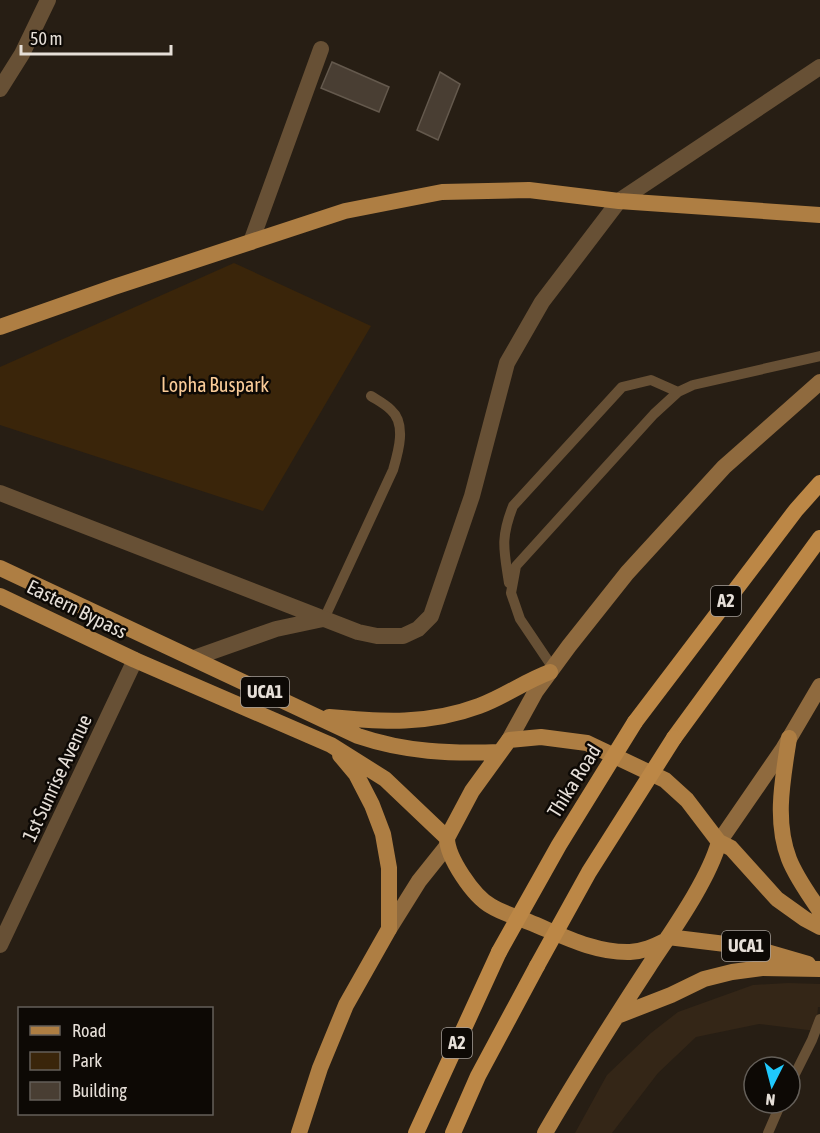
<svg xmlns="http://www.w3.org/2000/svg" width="820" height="1133" font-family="'Asap Condensed',sans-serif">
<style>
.built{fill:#342617}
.green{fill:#3a250a}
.building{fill:#493e33;stroke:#64594d;stroke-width:1.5}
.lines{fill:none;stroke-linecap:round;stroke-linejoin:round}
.service{stroke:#675035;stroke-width:10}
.minor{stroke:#675035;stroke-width:16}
.secondary{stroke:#8f6a3e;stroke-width:16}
.primary{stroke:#ae7e43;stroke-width:16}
.trunk{stroke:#bc8746;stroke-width:16}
.trunk-bridge{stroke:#bc8746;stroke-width:16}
.labels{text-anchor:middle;stroke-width:5;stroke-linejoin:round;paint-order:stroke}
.shield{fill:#0d0905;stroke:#a59f99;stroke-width:1.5}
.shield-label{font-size:18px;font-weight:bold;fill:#e6dfd8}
.park-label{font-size:20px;fill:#f9cb98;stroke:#0d0905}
.street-label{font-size:20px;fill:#e6dfd8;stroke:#0d0905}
</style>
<rect width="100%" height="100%" fill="#271e14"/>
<!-- built -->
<path class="built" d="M 788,983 L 820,984 L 820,1007 L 818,1007 L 816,1031 L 759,1024 L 696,1037 L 658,1073 L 612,1133 L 575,1133 L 607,1075 L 651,1033 L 678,1012 L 753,985 Z"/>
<!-- green -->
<path class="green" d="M 234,263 L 371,326 L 263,511 L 0,425 L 0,367 Z"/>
<!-- building -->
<path class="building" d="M 332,62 L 389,87 L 379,112 L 321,88 Z
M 440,72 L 460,84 L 438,140 L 417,130 Z"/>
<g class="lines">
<!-- service -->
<path class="service" d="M 509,583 C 504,550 500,539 513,506 L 622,387 L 651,380 L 678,392
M 324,619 L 393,470 C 398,453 407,424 391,410 C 385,404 377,400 371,396
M 553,668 L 520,619 L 511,593 L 516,566 L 654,414 L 678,392 L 693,385 L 820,356
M 790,1084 L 812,1040 L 820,1019
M 768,1133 L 781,1103"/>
<!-- minor -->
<path class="minor" d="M 0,89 L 22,54 L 48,0
M 251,242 L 321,49
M 0,493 L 358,632 L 377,636 L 403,636 L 418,629 L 431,616 L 472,496 L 507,363 L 542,302 L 619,201 L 820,67
M 194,658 L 276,629 L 323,619
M 0,945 L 135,660"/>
<!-- secondary -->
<path class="secondary" d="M 509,740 L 536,691 L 569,646 L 627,573 L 724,467 L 820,382
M 719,842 L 783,749 L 820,686
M 389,929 L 419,881 L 447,846"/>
<!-- primary -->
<path class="primary" d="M 0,327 L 114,287 L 345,211 L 442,192 L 529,190 L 619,201 L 820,215
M 0,568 L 358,736 C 405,752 451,754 500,752
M 0,596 L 135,660 L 331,745 L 385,779 L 447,838
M 329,717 C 382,722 428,725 479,706 C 504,697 525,681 550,672
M 789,738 C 783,778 774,820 789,859 C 796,877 809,895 820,911
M 668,937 L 750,947 L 808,964
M 665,941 C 653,947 644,951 630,952 C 594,953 561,935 529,922 C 517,917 502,913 491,906 C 473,896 447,857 447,838 L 472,791 L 509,740 L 541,737 L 587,743 L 665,780 L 687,800 L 719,842 L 731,848 L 777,899 L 805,919 L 820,927
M 617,1016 L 671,995 L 704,979 L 732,972 L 762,968 L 820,969
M 299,1133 L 320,1068 L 346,1005 L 389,929 L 389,868 L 383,834 L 372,805 L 356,774 L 340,755
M 545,1133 C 578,1076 613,1021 649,966 C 672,931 708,881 719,842"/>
<!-- trunk -->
<path class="trunk" d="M 635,722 L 796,510 L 820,483
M 674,738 L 820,538
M 416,1133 L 499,952
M 453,1133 L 478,1076 L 537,966"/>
<!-- trunk-bridge -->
<path class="trunk-bridge" d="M 499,952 L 559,845 L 635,722
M 537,966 L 589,872 L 674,738"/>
</g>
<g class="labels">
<!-- shield labels -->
<g class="shield">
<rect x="711" y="586" width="30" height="30" rx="4.5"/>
<rect x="241" y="677" width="48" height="30" rx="4.5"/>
<rect x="722" y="931" width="48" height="30" rx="4.5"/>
<rect x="442" y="1028" width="30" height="30" rx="4.5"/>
</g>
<g class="shield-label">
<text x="726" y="607">A2</text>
<text x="265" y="698">UCA1</text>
<text x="746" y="952">UCA1</text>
<text x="457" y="1049">A2</text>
</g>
<!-- park labels -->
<g class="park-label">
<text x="215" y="392">Lopha Buspark</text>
</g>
<!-- street labels -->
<g class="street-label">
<text transform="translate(77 609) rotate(26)" y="7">Eastern Bypass</text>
<text transform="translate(57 778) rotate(-65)" y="7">1st Sunrise Avenue</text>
<text transform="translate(574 781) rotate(-58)" y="7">Thika Road</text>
</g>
</g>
<!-- legend -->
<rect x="18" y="1007" width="195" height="108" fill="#0d0905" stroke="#645f59" stroke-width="1.5"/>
<rect x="30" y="1026" width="30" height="9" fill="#ae7e43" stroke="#645f59" stroke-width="1.5"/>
<text x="72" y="1037" font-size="18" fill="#e6dfd8">Road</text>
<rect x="30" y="1052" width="30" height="18" fill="#3a250a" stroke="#645f59" stroke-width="1.5"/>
<text x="72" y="1067" font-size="18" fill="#e6dfd8">Park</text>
<rect x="30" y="1082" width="30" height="18" fill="#493e33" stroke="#645f59" stroke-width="1.5"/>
<text x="72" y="1097" font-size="18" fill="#e6dfd8">Building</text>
<!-- north arrow -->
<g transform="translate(772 1085) rotate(186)"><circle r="28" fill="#0d0905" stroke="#645f59" stroke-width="1.5"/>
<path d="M0-4.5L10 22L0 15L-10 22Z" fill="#1fc9fd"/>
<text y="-9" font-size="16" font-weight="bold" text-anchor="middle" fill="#e6dfd8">N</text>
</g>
<!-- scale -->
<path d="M21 45v9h150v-9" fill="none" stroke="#e6dfd8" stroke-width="3"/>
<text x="30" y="45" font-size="18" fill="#e6dfd8" stroke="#0d0905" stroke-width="4.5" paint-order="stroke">50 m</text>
</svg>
